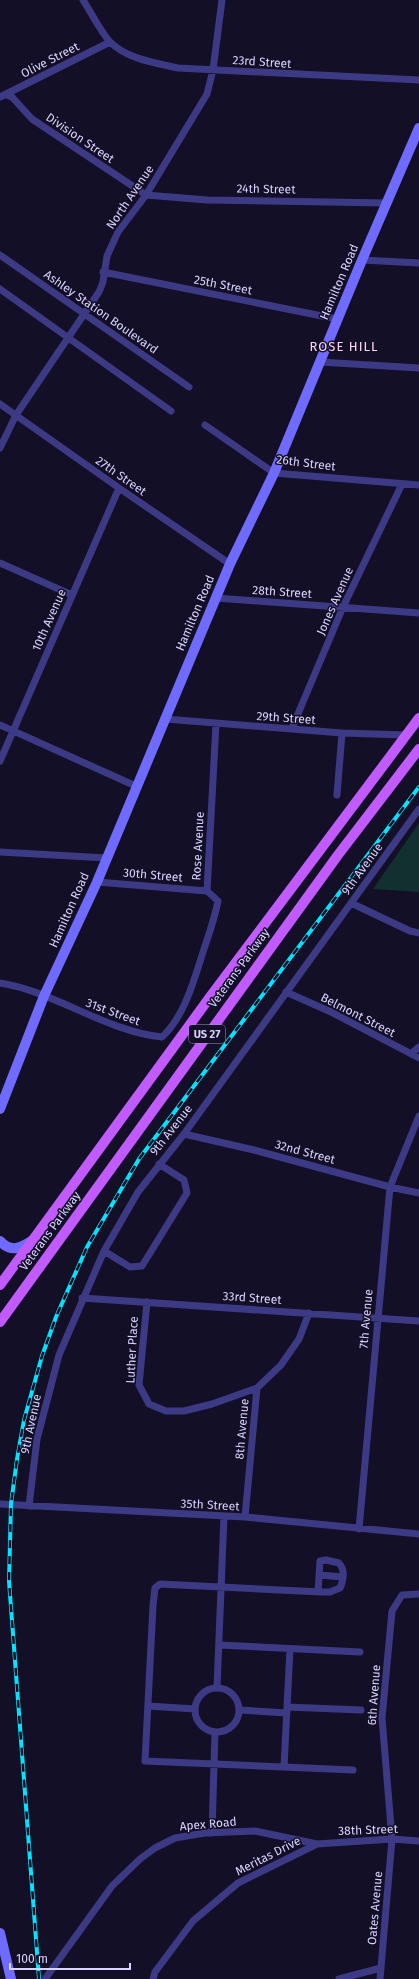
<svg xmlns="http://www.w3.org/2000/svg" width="419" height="1979" font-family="'Fira Sans',sans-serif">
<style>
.green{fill:#12302f}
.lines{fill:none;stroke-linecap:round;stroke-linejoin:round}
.street{stroke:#3d3a85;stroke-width:7}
.secondary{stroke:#6f6bff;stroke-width:10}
.primary{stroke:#c25bff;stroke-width:10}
.rail-casing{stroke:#00e5ff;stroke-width:4}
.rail{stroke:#130f26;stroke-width:2.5;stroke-dasharray:8;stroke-linecap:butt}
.labels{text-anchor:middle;stroke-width:3;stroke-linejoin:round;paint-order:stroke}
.shield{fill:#130f26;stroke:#9e99be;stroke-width:1}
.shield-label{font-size:11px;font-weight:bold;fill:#d9d4ff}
.street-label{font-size:12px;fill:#d9d4ff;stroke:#130f26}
.neighbourhood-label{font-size:13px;letter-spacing:1px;fill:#ffd6f0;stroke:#130f26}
</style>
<rect width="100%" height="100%" fill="#130f26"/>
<!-- green -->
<path class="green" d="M 419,823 L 419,892 L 373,889 Z"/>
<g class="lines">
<!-- street -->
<path class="street" d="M 83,0 C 91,12 100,31 110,42 C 127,59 156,63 178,68 L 419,80
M 6,95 L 12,97 L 32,119 L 146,195 L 207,200 L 386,203
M 0,97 L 110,42
M 0,255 L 189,387
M 362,260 L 419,263
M 103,272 L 337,319
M 0,289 L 171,411
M 320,362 L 419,368
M 0,404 L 119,488 L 230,564
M 205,425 L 274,473 L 419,485
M 0,448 L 16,415 L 99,292 L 103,282 L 107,256 L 118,232 L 146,195 L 207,94 L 213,70 L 222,0
M 0,563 L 72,595
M 216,598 L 419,613
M 165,719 L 342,733 L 406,735
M 0,725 L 138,787
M 292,728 L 343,607 L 402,484
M 0,761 L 119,488
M 337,795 L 342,733
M 0,852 L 107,858
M 97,882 L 207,891
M 351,903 L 410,931 L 419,933
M 0,983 C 56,992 105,1031 162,1037 C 186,1015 195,976 205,946 C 210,931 215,917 218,901 L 207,891 L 216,724
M 286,992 L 331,1012 L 419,1058
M 411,1054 L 419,1047
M 184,1134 L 254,1150 L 390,1187 L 419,1193
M 104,1251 L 130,1267 L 142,1266 L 187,1193 L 184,1180 L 159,1164
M 82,1298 L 419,1321
M 147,1302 L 139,1385 L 149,1404 L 166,1411 L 184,1411 L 212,1404 L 257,1388
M 0,1504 L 245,1517 L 419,1534
M 29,1506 L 37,1439 L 59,1355 L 104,1251 L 138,1192 L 184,1134 L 419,809
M 245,1517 L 257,1388 L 281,1365 L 299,1339 L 309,1313
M 359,1529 L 390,1187 L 419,1116
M 319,1575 L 343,1577
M 318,1592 L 320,1561 L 326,1560 L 339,1563 C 345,1570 344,1579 340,1588 L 330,1592 L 321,1592 L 160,1584 L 155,1588 L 153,1606 L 145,1761 L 353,1770
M 219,1645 L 360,1652
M 217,1687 L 224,1516
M195 1710a22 22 0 1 1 44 0a22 22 0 1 1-44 0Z
M 148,1706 L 195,1709
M 287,1707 L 290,1649
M 240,1710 L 287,1713
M 284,1767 L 287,1707 L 361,1710
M 212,1833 L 215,1732
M 45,1979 L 112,1886 L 140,1859 L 155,1848 L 175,1838 L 205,1833 L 255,1831 L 317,1844 L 392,1839 L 419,1841
M 153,1979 L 155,1972 L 193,1921 L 238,1883 L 317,1844
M 339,1979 L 381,1968
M 380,1979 L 392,1839 L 382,1718 L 392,1611 L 402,1595 L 419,1594"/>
<!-- secondary -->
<path class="secondary" d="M 0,1109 L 44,996 L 97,882 L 230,564 L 274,473 L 362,260 L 419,128
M 0,1241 C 11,1253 21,1248 33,1240
M 0,1933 L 11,1979"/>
<!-- primary -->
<path class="primary" d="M 0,1285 L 210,997 L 419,718
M 0,1322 L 338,855 L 419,749"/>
<!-- rail casing -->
<g class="rail-casing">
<path id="rail" d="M 39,1979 L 9,1581 L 11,1504 L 17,1459 L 24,1420 L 42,1356 L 56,1317 L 87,1247 L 139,1159 L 419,787"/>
</g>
<!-- rail -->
<use href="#rail" class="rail"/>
</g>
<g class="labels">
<!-- shield labels -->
<rect class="shield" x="189" y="1025" width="36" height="18" rx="3"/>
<g class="shield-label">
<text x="207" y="1038">US 27</text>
</g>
<!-- street labels -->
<g class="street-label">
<text transform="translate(50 60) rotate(-27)" y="4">Olive Street</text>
<text transform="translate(262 62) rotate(4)" y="4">23rd Street</text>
<text transform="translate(80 138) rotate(34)" y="4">Division Street</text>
<text transform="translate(266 189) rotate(1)" y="4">24th Street</text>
<text transform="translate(130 197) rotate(-56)" y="4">North Avenue</text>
<text transform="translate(339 282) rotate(-67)" y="4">Hamilton Road</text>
<text transform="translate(223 285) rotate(11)" y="4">25th Street</text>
<text transform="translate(101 312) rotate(35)" y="4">Ashley Station Boulevard</text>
<text transform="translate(306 463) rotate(7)" y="4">26th Street</text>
<text transform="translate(121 476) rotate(35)" y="4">27th Street</text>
<text transform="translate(282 592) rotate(4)" y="4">28th Street</text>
<text transform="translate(335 601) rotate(-66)" y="4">Jones Avenue</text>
<text transform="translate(195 613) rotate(-67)" y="4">Hamilton Road</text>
<text transform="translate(49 620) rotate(-66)" y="4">10th Avenue</text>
<text transform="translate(286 718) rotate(4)" y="4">29th Street</text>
<text transform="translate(198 846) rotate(-87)" y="4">Rose Avenue</text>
<text transform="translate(362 869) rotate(-54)" y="4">9th Avenue</text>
<text transform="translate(153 875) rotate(5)" y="4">30th Street</text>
<text transform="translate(69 910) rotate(-66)" y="4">Hamilton Road</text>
<text transform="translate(239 968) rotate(-54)" y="4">Veterans Parkway</text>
<text transform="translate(113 1012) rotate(20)" y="4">31st Street</text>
<text transform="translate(358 1015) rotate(27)" y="4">Belmont Street</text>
<text transform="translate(171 1130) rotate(-52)" y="4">9th Avenue</text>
<text transform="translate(305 1152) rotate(15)" y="4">32nd Street</text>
<text transform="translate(50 1231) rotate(-54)" y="4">Veterans Parkway</text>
<text transform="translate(252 1298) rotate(4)" y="4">33rd Street</text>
<text transform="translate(366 1319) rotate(-85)" y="4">7th Avenue</text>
<text transform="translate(132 1350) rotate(-87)" y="4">Luther Place</text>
<text transform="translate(31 1424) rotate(-78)" y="4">9th Avenue</text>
<text transform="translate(242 1429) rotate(-85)" y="4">8th Avenue</text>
<text transform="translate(210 1505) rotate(3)" y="4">35th Street</text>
<text transform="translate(374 1695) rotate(-86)" y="4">6th Avenue</text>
<text transform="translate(208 1824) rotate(-5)" y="4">Apex Road</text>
<text transform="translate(368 1830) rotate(-2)" y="4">38th Street</text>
<text transform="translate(268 1856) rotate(-27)" y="4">Meritas Drive</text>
<text transform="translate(375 1908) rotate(-85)" y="4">Oates Avenue</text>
</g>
<!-- neighbourhood labels -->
<g class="neighbourhood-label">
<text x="344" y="351">ROSE HILL</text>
</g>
</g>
<!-- scale -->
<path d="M10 1963v6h120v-6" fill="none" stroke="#d9d4ff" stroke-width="2"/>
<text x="16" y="1963" font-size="12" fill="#d9d4ff" stroke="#130f26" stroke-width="3" paint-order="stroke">100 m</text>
</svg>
